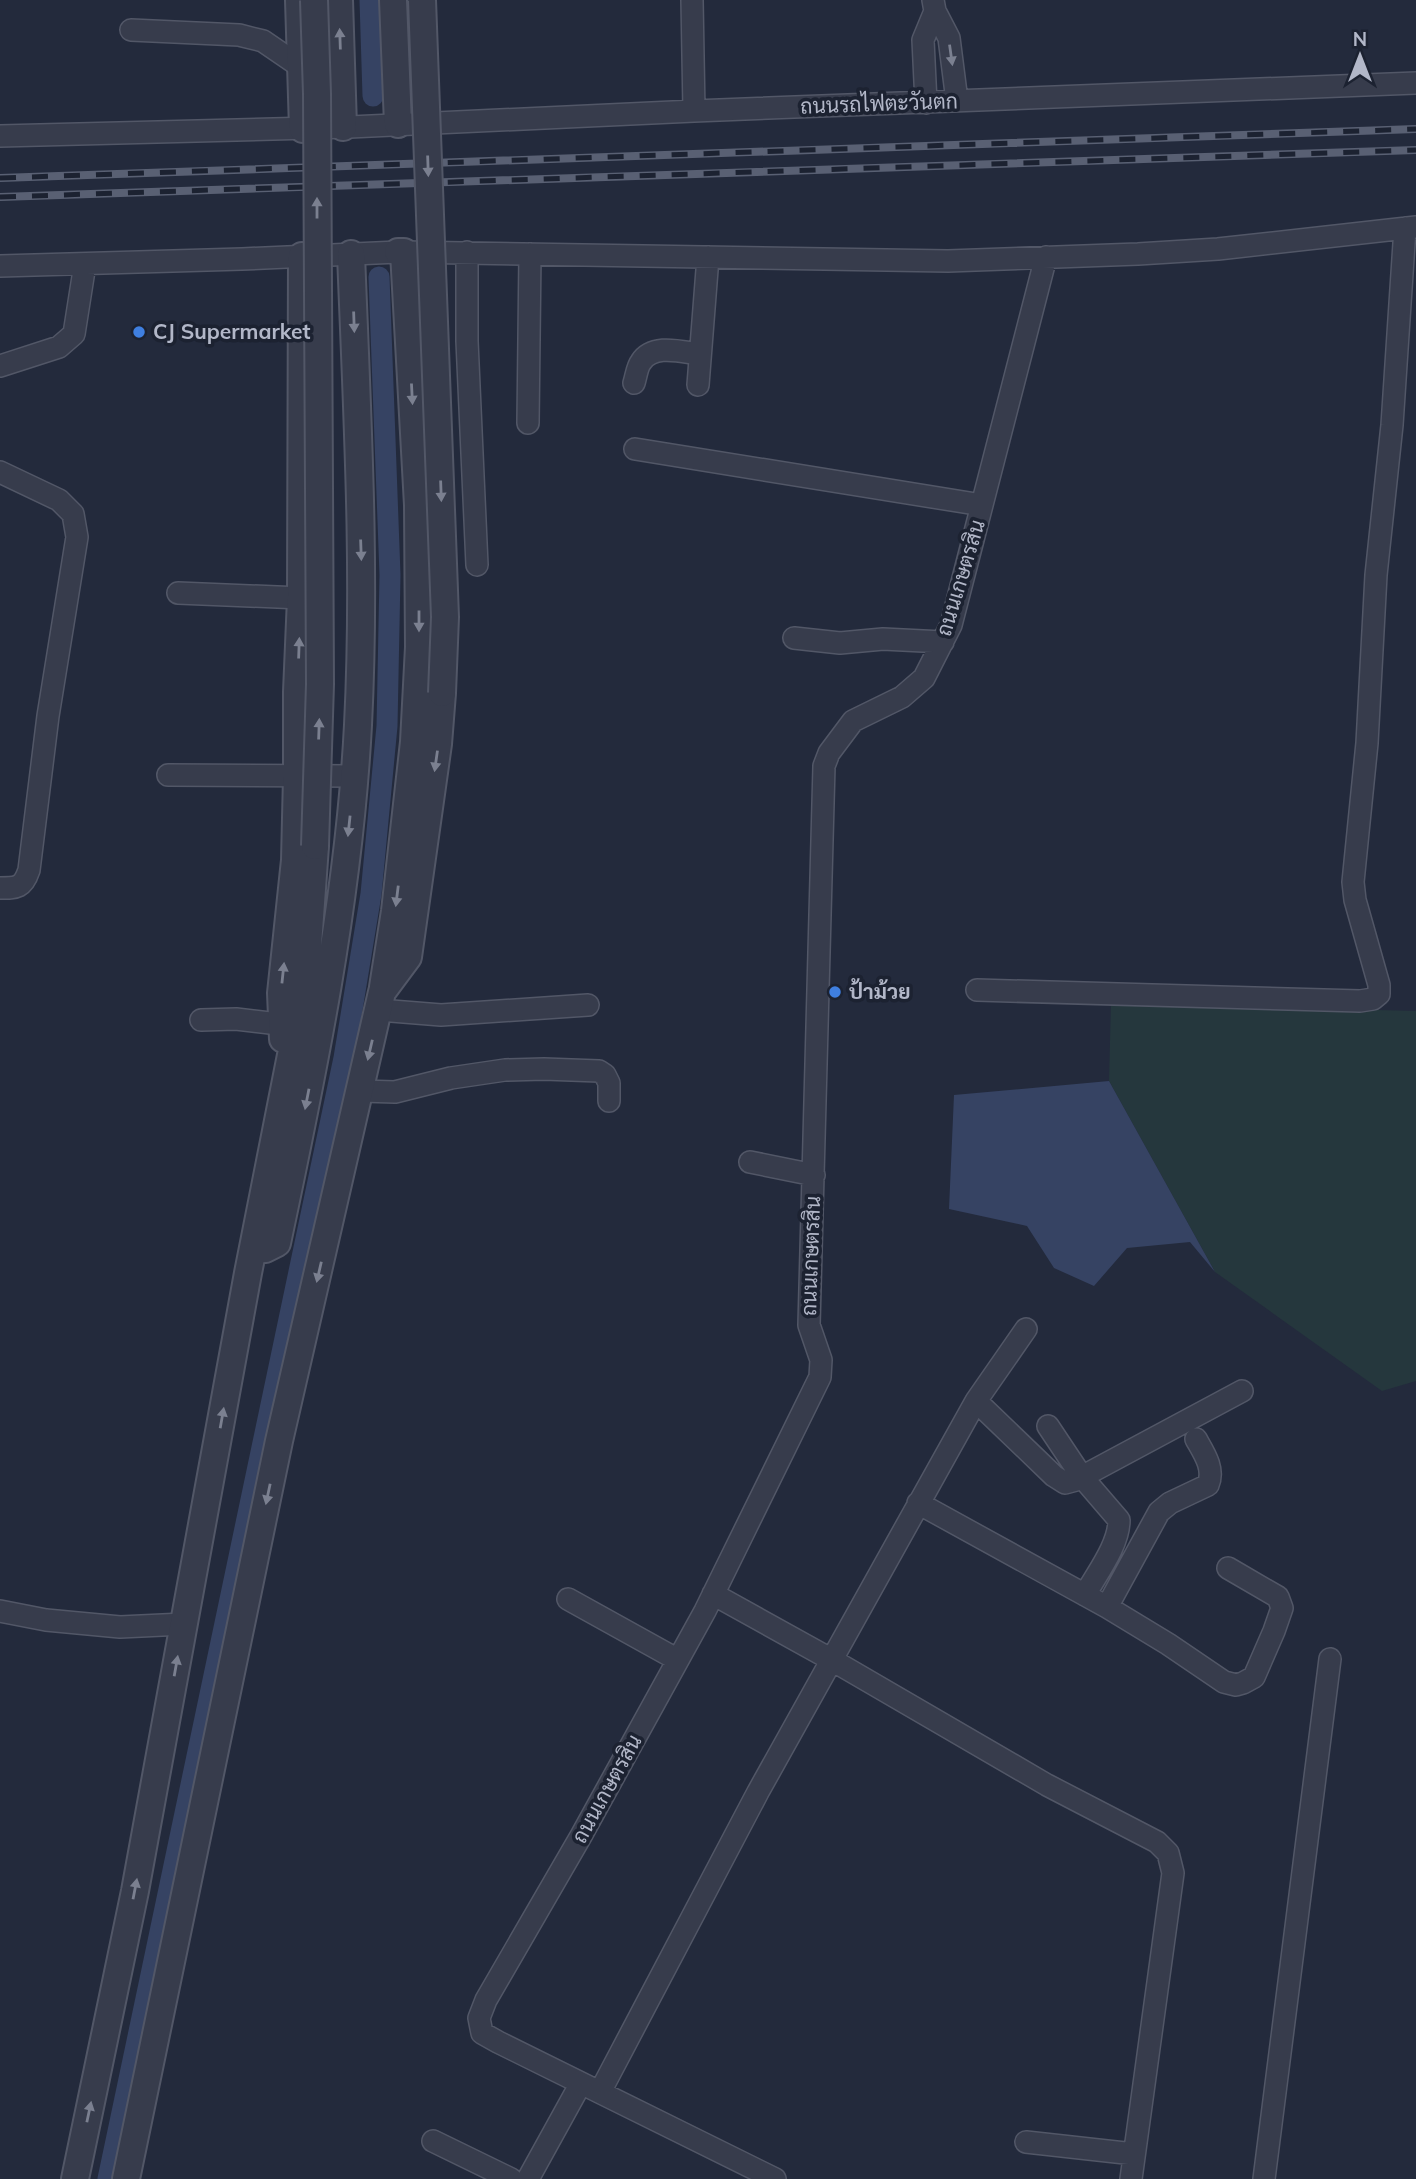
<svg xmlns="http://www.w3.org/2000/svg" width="1416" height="2179" font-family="Mulish,Sarabun,sans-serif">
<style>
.green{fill:#25373d}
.water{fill:#364363}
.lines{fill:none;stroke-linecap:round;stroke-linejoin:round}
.canal{stroke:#364363;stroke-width:21}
.minor-casing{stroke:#525767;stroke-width:24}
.tertiary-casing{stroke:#525767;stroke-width:30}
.minor{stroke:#373c4c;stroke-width:21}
.tertiary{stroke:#373c4c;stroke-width:26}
.rail-casing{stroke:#596073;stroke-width:8}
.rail{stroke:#1c2231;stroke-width:5;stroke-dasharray:16;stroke-linecap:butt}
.tertiary-bridge-casing{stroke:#525767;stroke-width:30;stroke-linecap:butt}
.tertiary-bridge{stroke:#373c4c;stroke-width:26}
.oneway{fill:#7b8090}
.shop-dot{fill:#3f7fe0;stroke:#1c2231;stroke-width:2.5}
.labels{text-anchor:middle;stroke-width:7;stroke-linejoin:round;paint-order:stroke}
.street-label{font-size:21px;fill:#b2b7c8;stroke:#1c2231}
.poi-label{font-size:21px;font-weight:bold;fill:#b2b7c8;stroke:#1c2231;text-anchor:start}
</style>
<rect width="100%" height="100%" fill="#232a3c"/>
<!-- green -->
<path class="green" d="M 1111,1003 L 1416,1011 L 1416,1381 L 1382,1391 L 1215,1272 L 1109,1081 Z"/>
<!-- water -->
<path class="water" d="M 1109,1081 L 1215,1272 L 1190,1242 L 1127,1248 L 1094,1286 L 1054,1268 L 1027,1226 L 949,1209 L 954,1095 Z"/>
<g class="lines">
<!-- canal -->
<path class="canal" d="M 370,0 L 373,96
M 108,2179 L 344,1058 L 371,894 L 387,726 L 390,575 L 379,277"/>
<!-- minor casing -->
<g class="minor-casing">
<path id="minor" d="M 692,0 L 694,111
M 933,0 L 935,11 L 949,38 L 957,101
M 131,30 L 239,35 L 263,41 L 301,67
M 926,103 L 923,40 L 935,11
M 0,136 L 350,127 L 694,111 L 1416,83
M 404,252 L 948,261 L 1138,254 L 1218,249 L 1416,227
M 467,252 L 467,341 L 477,565
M 0,266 L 242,259 L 398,252
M 0,366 L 59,347 L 74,334 L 85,264
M 634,383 C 636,377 637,367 641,362 C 653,343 682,352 700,354
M 698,385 L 708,257
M 528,423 L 530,254
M 635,449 L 982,505
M 0,472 L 59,500 L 73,514 L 77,537 L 48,716 L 29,870 C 23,888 17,888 0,888
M 178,593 L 301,598
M 794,638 L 840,643 L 883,639 L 943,642
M 168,775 L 354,776
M 977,990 L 1360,1001 L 1373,999 L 1379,994 L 1379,985 L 1355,900 L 1353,882 L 1367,743 L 1376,575 L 1392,425 L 1405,228
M 379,1010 L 441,1015 L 588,1005
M 201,1020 L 236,1019 L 296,1026
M 361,1091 L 395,1092 L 451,1078 L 505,1070 L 544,1069 L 599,1071 L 605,1075 L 609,1083 L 609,1101
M 750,1162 L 814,1175
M 976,1401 L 1026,1329
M 1048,1426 L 1082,1477 L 1119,1520 C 1119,1545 1097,1573 1085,1595
M 918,1503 L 1107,1607 L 1168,1644 L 1224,1682 L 1236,1685 L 1243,1683 L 1254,1677 L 1274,1631 L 1282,1608 L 1278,1597 L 1228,1568
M 713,1594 L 832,1660 L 1047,1785 L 1157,1842 L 1168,1853 L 1173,1873 L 1131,2179
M 568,1599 L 678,1660
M 1107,1607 L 1159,1512 L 1170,1503 L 1208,1485 C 1215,1469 1204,1453 1196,1439
M 0,1611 L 46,1620 L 120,1627 L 184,1624
M 600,2092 L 758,1792 L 976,1401 L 1054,1476 L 1065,1483 L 1076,1480 L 1242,1391
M 433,2141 L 511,2179
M 1026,2142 L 1134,2154
M 528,2179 L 581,2083
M 775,2179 L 498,2042 L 482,2033 L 479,2018 L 486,2000 L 581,1836 L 705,1611 L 820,1377 L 821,1360 L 809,1325 L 824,766 L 829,753 L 853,721 L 902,697 L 924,678 L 951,625 L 1046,257
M 1264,2179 L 1330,1659"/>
</g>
<!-- tertiary casing -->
<g class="tertiary-casing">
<path id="tertiary" d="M 299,0 L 303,129
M 339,0 L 343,127
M 393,0 L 398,124
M 383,987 L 395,911 L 414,742 L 419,647 L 418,505 L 404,252 L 398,252
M 283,1039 L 281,993 L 295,860 L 297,776 L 297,692 L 301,598 L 302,256
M 253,1250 L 265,1249 L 277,1243 C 313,1073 349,900 358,725 C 366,568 357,411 351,254
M 75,2179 L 135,1891 L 248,1273 L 292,1050 L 307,959 L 315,846
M 126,2179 L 279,1441 L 382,992 L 408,957 L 438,744 L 442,693"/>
</g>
<!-- minor -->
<use href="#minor" class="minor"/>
<!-- tertiary -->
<use href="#tertiary" class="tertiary"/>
<!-- rail casing -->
<g class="rail-casing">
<path id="rail" d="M 0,178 L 1416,129
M 0,197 L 1416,150"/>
</g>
<!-- rail -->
<use href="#rail" class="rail"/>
<!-- tertiary-bridge casing -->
<g class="tertiary-bridge-casing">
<path id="tertiary-bridge" d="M 314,0 L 317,94 L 320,684 L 315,846
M 422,0 L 445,617 L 442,693"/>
</g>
<!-- tertiary-bridge -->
<use href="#tertiary-bridge" class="tertiary-bridge"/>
</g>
<!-- one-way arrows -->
<defs><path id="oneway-solid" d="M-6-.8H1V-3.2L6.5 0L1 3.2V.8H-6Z" transform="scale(1.75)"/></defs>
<g class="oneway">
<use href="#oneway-solid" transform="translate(340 39) rotate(-92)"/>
<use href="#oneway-solid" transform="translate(951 55) rotate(82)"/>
<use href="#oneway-solid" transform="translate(428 166) rotate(88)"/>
<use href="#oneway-solid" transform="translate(317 208) rotate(-90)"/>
<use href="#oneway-solid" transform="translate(354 322) rotate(88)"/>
<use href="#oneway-solid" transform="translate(412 394) rotate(87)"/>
<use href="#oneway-solid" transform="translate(441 491) rotate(88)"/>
<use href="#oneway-solid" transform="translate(361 550) rotate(88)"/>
<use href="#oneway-solid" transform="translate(419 621) rotate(90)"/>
<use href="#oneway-solid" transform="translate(299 648) rotate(-88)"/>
<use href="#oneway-solid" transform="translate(319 729) rotate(-88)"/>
<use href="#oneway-solid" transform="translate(436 761) rotate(98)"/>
<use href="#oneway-solid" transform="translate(349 826) rotate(96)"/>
<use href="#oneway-solid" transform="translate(397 896) rotate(97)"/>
<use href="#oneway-solid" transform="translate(283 973) rotate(-84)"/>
<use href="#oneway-solid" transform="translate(370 1050) rotate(103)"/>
<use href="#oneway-solid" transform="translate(307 1099) rotate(101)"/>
<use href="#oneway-solid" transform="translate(319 1272) rotate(103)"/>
<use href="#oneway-solid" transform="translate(222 1418) rotate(-80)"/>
<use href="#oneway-solid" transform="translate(268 1494) rotate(102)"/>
<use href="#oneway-solid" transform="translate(176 1666) rotate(-80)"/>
<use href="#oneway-solid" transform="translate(135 1889) rotate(-79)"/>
<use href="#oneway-solid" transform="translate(89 2112) rotate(-78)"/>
</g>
<!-- markers -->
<g class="shop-dot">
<circle cx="139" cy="332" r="7"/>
<circle cx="835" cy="992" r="7"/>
</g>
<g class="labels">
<!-- street labels -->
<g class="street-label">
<text transform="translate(879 104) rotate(-2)" y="7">ถนนรถไฟตะวันตก</text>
<text transform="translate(961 578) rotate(-73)" y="7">ถนนเกษตรสิน</text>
<text transform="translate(811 1256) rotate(-88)" y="7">ถนนเกษตรสิน</text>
<text transform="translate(607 1789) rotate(-61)" y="7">ถนนเกษตรสิน</text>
</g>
<!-- poi labels -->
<g class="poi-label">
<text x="153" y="339">CJ Supermarket</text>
<text x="849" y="999">ป้าม้วย</text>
</g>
</g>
<!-- north arrow -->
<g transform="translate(1360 56)" stroke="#1c2231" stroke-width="5" paint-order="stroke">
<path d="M0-5L12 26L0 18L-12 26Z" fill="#b2b7c8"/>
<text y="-10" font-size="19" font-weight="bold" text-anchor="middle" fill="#b2b7c8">N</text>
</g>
</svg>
